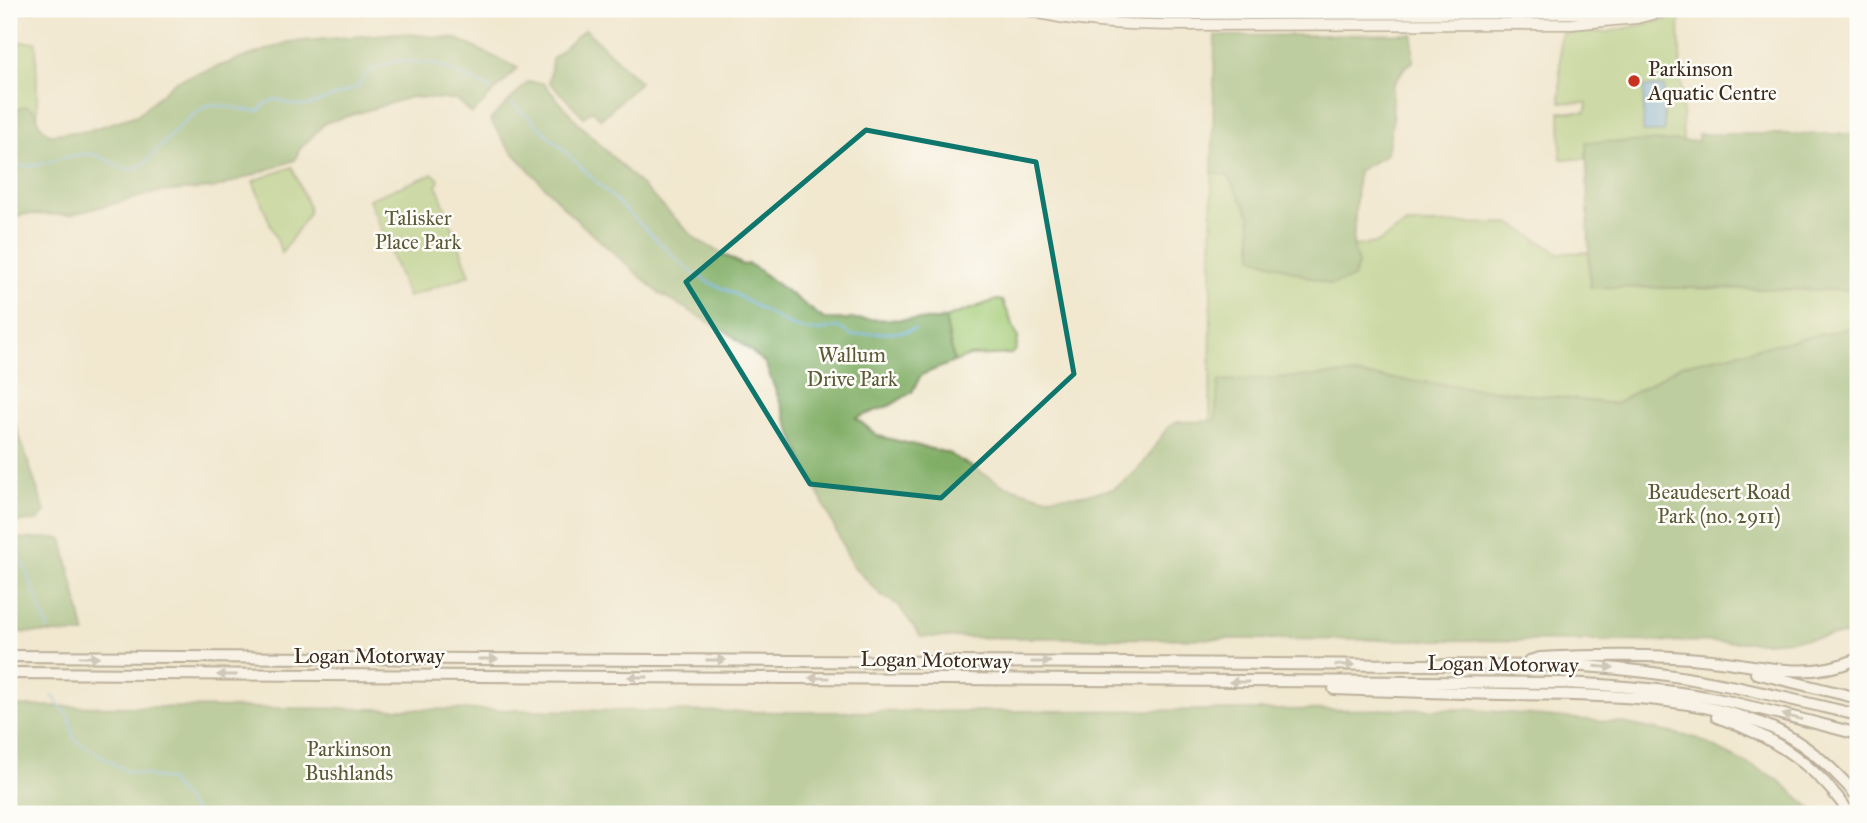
<svg xmlns="http://www.w3.org/2000/svg" width="1867" height="823" font-family="'IM FELL Great Primer',serif">
<style>
.green{fill:#a2ca75;stroke:#6e7a4a;stroke-width:2}
.forest{fill:#81ae66;stroke:#5e6c42;stroke-width:2}
.water{fill:#73b4e7;stroke:#576f82;stroke-width:2}
.lines{fill:none;stroke-linecap:round;stroke-linejoin:round}
.stream{stroke:#73b4e7;stroke-width:2}
.major-casing{stroke:#7b6c5c;stroke-width:13}
.highway-casing{stroke:#7b6c5c;stroke-width:14}
.major{stroke:#fff;stroke-width:10}
.highway{stroke:#fff;stroke-width:10}
.oneway{fill:#a79f9a}
.marked{fill:none;stroke:#0f766e;stroke-width:5;stroke-linejoin:round}
.poi-dot{fill:#c8321e;stroke:#fdfcf7;stroke-width:2.5}
.labels{text-anchor:middle;stroke-width:5;stroke-linejoin:round;paint-order:stroke}
.poi-label{font-size:21px;fill:#3b2a1e;stroke:#fdfcf7;text-anchor:start}
.park-label{font-size:21px;fill:#5a5a38;stroke:#fdfcf7}
.street-label{font-size:21px;fill:#3b2a1e;stroke:#fdfcf7}
</style>
<rect width="100%" height="100%" fill="#fdfcf7"/>
<filter id="ink" filterUnits="userSpaceOnUse"><feTurbulence type="fractalNoise" baseFrequency=".0143" numOctaves="2"/><feDisplacementMap in="SourceGraphic" scale="14" xChannelSelector="R" yChannelSelector="G"/><feConvolveMatrix kernelMatrix="1 2 1 2 8 2 1 2 1" color-interpolation-filters="sRGB"/></filter>
<filter id="wash" filterUnits="userSpaceOnUse"><feTurbulence type="fractalNoise" baseFrequency=".00686" numOctaves="4" result="noise"/><feDisplacementMap in="SourceGraphic" scale="28" xChannelSelector="R" yChannelSelector="G"/><feGaussianBlur stdDeviation="1.57" result="paint"/><feColorMatrix in="noise" values="0 0 0 0 0 0 0 0 0 0 0 0 0 0 0 0 0 1.4 0 .05"/><feComposite in="paint" operator="in"/></filter>
<g filter="url(#wash)">
<rect width="100%" height="100%" fill="#f1e8cf"/>
<!-- green -->
<path class="green" d="M 9,9 L 35,9 L 35,11 L 17,11 L 17,42 L 36,42 L 38,139 L 9,137 Z
M 1679,17 L 1683,142 L 1587,142 L 1586,159 L 1561,159 L 1560,112 L 1586,112 L 1587,103 L 1560,102 L 1560,38 L 1562,33 L 1608,32 Z
M 292,167 L 309,208 L 308,214 L 282,253 L 253,181 Z
M 1212,172 L 1228,176 L 1250,215 L 1253,257 L 1358,264 L 1353,246 L 1377,243 L 1406,224 L 1510,223 L 1559,253 L 1589,252 L 1590,287 L 1858,290 L 1858,326 L 1682,365 L 1615,404 L 1350,374 L 1219,381 L 1215,422 L 1210,421 Z
M 433,174 L 439,179 L 437,186 L 470,275 L 408,297 L 369,199 Z
M 996,300 L 1003,301 L 1018,338 L 1016,350 L 1011,354 L 969,356 L 954,362 L 945,318 Z"/>
<!-- forest -->
<path class="forest" d="M 585,29 L 640,82 L 601,119 L 592,110 L 584,117 L 549,82 L 552,59 Z
M 398,33 L 457,39 L 518,68 L 472,114 L 457,100 L 411,97 L 325,123 L 299,150 L 295,160 L 216,188 L 159,192 L 69,215 L 25,214 L 9,219 L 9,113 L 26,106 L 35,111 L 39,124 L 49,134 L 87,131 L 137,115 L 176,81 L 289,42 Z
M 1413,34 L 1413,62 L 1405,67 L 1392,87 L 1393,118 L 1387,154 L 1358,171 L 1353,246 L 1358,264 L 1353,278 L 1331,285 L 1253,257 L 1250,215 L 1228,176 L 1212,172 L 1215,36 Z
M 528,82 L 543,83 L 582,127 L 697,240 L 743,265 L 749,264 L 760,271 L 824,319 L 938,320 L 945,318 L 954,362 L 921,375 L 912,392 L 891,405 L 856,418 L 878,436 L 948,453 L 1003,485 L 1044,497 L 1082,495 L 1113,489 L 1129,478 L 1143,464 L 1167,428 L 1176,422 L 1215,421 L 1219,381 L 1350,374 L 1615,404 L 1682,365 L 1858,326 L 1858,634 L 1767,642 L 921,637 L 898,605 L 882,596 L 852,565 L 800,454 L 765,363 L 730,334 L 660,294 L 571,215 L 507,146 L 490,120 Z
M 1698,134 L 1858,134 L 1858,290 L 1590,287 L 1586,142 L 1698,141 Z
M 9,405 L 45,512 L 38,521 L 9,522 Z
M 9,538 L 62,538 L 85,634 L 9,632 Z
M 9,706 L 798,712 L 1465,709 L 1623,723 L 1696,738 L 1776,778 L 1818,814 L 9,814 Z"/>
<!-- water -->
<path class="water" d="M 1644,87 L 1664,87 L 1664,132 L 1643,132 Z"/>
<g class="lines">
<!-- stream -->
<path class="stream" d="M 512,104 L 530,118 L 684,266 L 708,282 L 733,293 L 787,324 L 805,330 L 818,331 L 837,327 L 853,336 C 873,330 895,336 915,329
M 9,164 C 37,172 61,154 89,154 C 106,154 124,176 139,167 C 148,162 152,155 159,148 C 171,135 193,113 208,105 C 226,104 242,112 259,111 L 266,103 L 276,99 L 289,104 L 307,106 L 356,88 L 370,70 L 400,60 L 439,65 L 493,90
M 9,528 L 49,630
M 52,695 L 69,717 L 74,739 L 126,771 L 169,780 L 197,814"/>
</g>
</g>
<g filter="url(#ink)">
<g class="lines">
<!-- major casing -->
<g class="major-casing">
<path id="major" d="M 1023,9 C 1076,24 1130,25 1185,25 L 1572,24 L 1637,18 L 1672,9
M 1070,9 L 1162,14 L 1592,13 L 1631,9"/>
</g>
<!-- highway casing -->
<g class="highway-casing">
<path id="highway" d="M 9,656 L 1584,666 C 1681,672 1765,693 1858,715
M 1529,661 L 1540,658 C 1598,655 1654,654 1711,660 C 1765,666 1805,681 1858,659
M 9,673 L 1561,683 C 1613,685 1665,689 1717,699 C 1764,709 1811,722 1858,734
M 1756,673 L 1858,698
M 1334,689 C 1391,691 1448,693 1504,694 C 1589,695 1694,693 1772,728 C 1806,743 1834,769 1858,797
M 1717,717 C 1771,735 1818,766 1850,814"/>
</g>
<!-- major -->
<use href="#major" class="major"/>
<!-- highway -->
<use href="#highway" class="highway"/>
</g>
<!-- one-way arrows -->
<defs><path id="oneway-solid" d="M-6-.8H1V-3.2L6.5 0L1 3.2V.8H-6Z" transform="scale(1.75)"/></defs>
<g class="oneway">
<use href="#oneway-solid" transform="translate(89 657)"/>
<use href="#oneway-solid" transform="translate(488 659)"/>
<use href="#oneway-solid" transform="translate(716 660)"/>
<use href="#oneway-solid" transform="translate(1041 662)"/>
<use href="#oneway-solid" transform="translate(1345 665)"/>
<use href="#oneway-solid" transform="translate(1604 667) rotate(4)"/>
<use href="#oneway-solid" transform="translate(227 675) rotate(-180)"/>
<use href="#oneway-solid" transform="translate(638 677) rotate(-180)"/>
<use href="#oneway-solid" transform="translate(819 678) rotate(-179)"/>
<use href="#oneway-solid" transform="translate(1239 682) rotate(-180)"/>
<use href="#oneway-solid" transform="translate(1792 717) rotate(-165)"/>
</g>
</g>
<!-- marked area -->
<path d="M0 0H1867V823H0ZM 866,130 L 1036,162 L 1074,374 L 941,498 L 810,484 L 686,282 Z" fill="#f1e8cf" fill-opacity=".55" fill-rule="evenodd"/>
<path class="marked" d="M 866,130 L 1036,162 L 1074,374 L 941,498 L 810,484 L 686,282 Z"/>
<!-- markers -->
<circle class="poi-dot" cx="1634" cy="81" r="7"/>
<g class="labels">
<!-- poi labels -->
<g class="poi-label">
<text x="1648" y="76">Parkinson<tspan x="1648" dy="24">Aquatic Centre</tspan></text>
</g>
<!-- park labels -->
<g class="park-label">
<text x="418" y="225">Talisker<tspan x="418" dy="24">Place Park</tspan></text>
<text x="852" y="362">Wallum<tspan x="852" dy="24">Drive Park</tspan></text>
<text x="1719" y="499">Beaudesert Road<tspan x="1719" dy="24">Park (no. 2911)</tspan></text>
<text x="349" y="756">Parkinson<tspan x="349" dy="24">Bushlands</tspan></text>
</g>
<!-- street labels -->
<g class="street-label">
<text x="369" y="663">Logan Motorway</text>
<text transform="translate(936 660) rotate(1)" y="7">Logan Motorway</text>
<text transform="translate(1503 664) rotate(1)" y="7">Logan Motorway</text>
</g>
</g>
<!-- margin -->
<rect width="1867" height="823" fill="none" stroke="#fdfcf7" stroke-width="35"/>
</svg>
